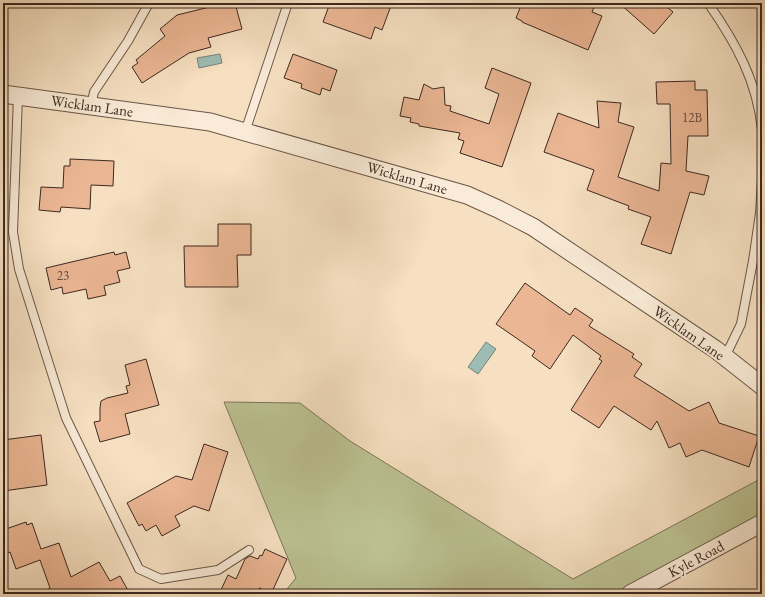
<svg xmlns="http://www.w3.org/2000/svg" width="765" height="597" font-family="'EB Garamond',serif">
<style>
.green{fill:#bcc293;stroke:#7c765a}
.water{fill:#9dbdb4;stroke:#768279}
.building{fill:#ebb694;stroke:#3c2920}
.lines{fill:none;stroke-linecap:round;stroke-linejoin:round}
.service-casing{stroke:#6a5748;stroke-width:10}
.minor-casing{stroke:#6a5748;stroke-width:19}
.service{stroke:#f9ebd7;stroke-width:8}
.minor{stroke:#f9ebd7;stroke-width:17}
.labels{text-anchor:middle;stroke-width:4;stroke-linejoin:round;paint-order:stroke}
.number-label{font-size:13px;fill:#684c3d}
.street-label{font-size:15px;fill:#3c2920;stroke:#f9ebd7}
</style>
<rect width="100%" height="100%" fill="#f6e0c1"/>
<filter id="stains"><feTurbulence type="fractalNoise" baseFrequency=".005" numOctaves="4"/><feColorMatrix values="0 0 0 0 .2 0 0 0 0 .09 0 0 0 0 .02 0 0 0 .5 -.17"/></filter>
<radialGradient id="worn" r=".72"><stop offset=".6" stop-color="#630" stop-opacity="0"/><stop offset="1" stop-color="#630" stop-opacity=".3"/></radialGradient>
<!-- green -->
<path class="green" d="M 224,402 L 300,403 L 350,441 L 573,579 L 762,478 L 762,515 L 614,594 L 283,594 L 296,578 Z"/>
<!-- water -->
<path class="water" d="M 220,54 L 222,63 L 199,68 L 197,58 Z
M 486,342 L 496,349 L 478,374 L 468,367 Z"/>
<!-- building -->
<path class="building" d="M 226,3 L 235,3 L 242,29 L 208,38 L 211,47 L 189,53 L 142,83 L 132,67 L 138,63 L 136,60 L 165,36 L 160,29 L 177,15 Z
M 330,3 L 392,3 L 382,30 L 375,27 L 371,39 L 323,22 Z
M 522,3 L 585,3 L 594,7 L 592,12 L 602,16 L 588,50 L 522,22 L 522,21 L 516,18 Z
M 619,3 L 662,3 L 673,12 L 654,34 Z
M 293,54 L 337,70 L 330,91 L 322,88 L 320,95 L 301,88 L 302,84 L 284,78 Z
M 492,68 L 531,83 L 502,167 L 460,153 L 464,141 L 458,139 L 460,133 L 419,126 L 419,124 L 410,122 L 411,118 L 400,116 L 404,97 L 419,100 L 424,84 L 433,89 L 444,87 L 445,105 L 451,106 L 450,111 L 489,124 L 499,94 L 485,88 Z
M 695,81 L 695,90 L 707,90 L 708,136 L 688,136 L 686,171 L 709,176 L 704,195 L 690,192 L 671,254 L 641,244 L 651,217 L 628,209 L 629,206 L 587,190 L 594,170 L 544,152 L 558,113 L 599,128 L 597,101 L 621,103 L 618,122 L 634,127 L 618,177 L 659,191 L 661,163 L 671,164 L 670,104 L 657,104 L 656,82 Z
M 70,159 L 114,161 L 113,186 L 91,185 L 90,209 L 61,207 L 60,212 L 39,210 L 41,187 L 63,188 L 64,166 L 70,166 Z
M 218,224 L 251,224 L 251,255 L 237,255 L 238,287 L 185,287 L 184,246 L 218,246 Z
M 114,252 L 115,255 L 126,252 L 130,268 L 117,271 L 120,282 L 104,286 L 106,295 L 88,299 L 86,289 L 63,294 L 62,287 L 51,290 L 46,268 Z
M 525,283 L 570,315 L 575,308 L 593,320 L 589,326 L 634,354 L 632,357 L 642,364 L 634,376 L 689,411 L 709,402 L 719,423 L 759,436 L 749,467 L 702,450 L 686,457 L 680,443 L 669,448 L 657,421 L 651,430 L 614,406 L 599,428 L 571,410 L 602,361 L 599,359 L 601,356 L 573,335 L 550,369 L 532,356 L 535,351 L 496,324 Z
M 146,359 L 159,405 L 125,414 L 130,434 L 100,442 L 94,422 L 100,421 L 100,408 L 101,401 L 107,398 L 128,393 L 126,386 L 130,385 L 125,365 Z
M 41,435 L 47,485 L 3,491 L 3,440 Z
M 204,444 L 228,452 L 209,511 L 194,506 L 175,516 L 180,526 L 162,536 L 156,525 L 146,531 L 142,524 L 139,526 L 127,503 L 176,476 L 192,480 Z
M 26,522 L 27,525 L 32,523 L 41,549 L 59,543 L 71,577 L 99,562 L 110,581 L 120,576 L 130,594 L 39,594 L 50,588 L 40,560 L 16,569 L 10,552 L 3,555 L 3,530 Z
M 265,549 L 287,559 L 271,594 L 259,588 L 270,594 L 219,594 L 228,575 L 236,579 L 245,559 L 250,556 L 258,559 L 260,555 L 262,556 Z"/>
<g class="lines">
<!-- service casing -->
<g class="service-casing">
<path id="service" d="M 708,3 C 736,43 757,81 762,130
M 18,96 L 13,232 L 19,269 L 66,418 L 139,569 L 161,579 L 186,575 L 218,570 L 249,550
M 91,106 L 94,92 L 128,41 L 149,3
M 245,132 L 288,3
M 725,357 L 741,324 L 753,261 L 760,213 L 762,179"/>
</g>
<!-- minor casing -->
<g class="minor-casing">
<path id="minor" d="M 3,94 L 210,122 L 467,195 L 498,209 L 533,227 L 715,349 L 762,386
M 630,594 L 762,523"/>
</g>
<!-- service -->
<use href="#service" class="service"/>
<!-- minor -->
<use href="#minor" class="minor"/>
</g>
<g class="labels">
<!-- number labels -->
<g class="number-label">
<text x="692" y="122">12B</text>
<text x="63" y="280">23</text>
</g>
<!-- street labels -->
<g class="street-label">
<text transform="translate(92 106) rotate(8)" y="5">Wicklam Lane</text>
<text transform="translate(407 178) rotate(16)" y="5">Wicklam Lane</text>
<text transform="translate(689 333) rotate(35)" y="5">Wicklam Lane</text>
<text transform="translate(696 559) rotate(-28)" y="5">Kyle Road</text>
</g>
</g>
<!-- margin -->
<rect width="765" height="597" fill="none" stroke="#f6e0c1" stroke-width="16"/>
<rect x="4" y="4" width="757" height="589" fill="none" stroke="#3c2920" stroke-width="2"/>
<rect x="8" y="8" width="749" height="581" fill="none" stroke="#3c2920"/>
<rect width="100%" height="100%" filter="url(#stains)"/>
<rect width="100%" height="100%" fill="url(#worn)"/>
</svg>
